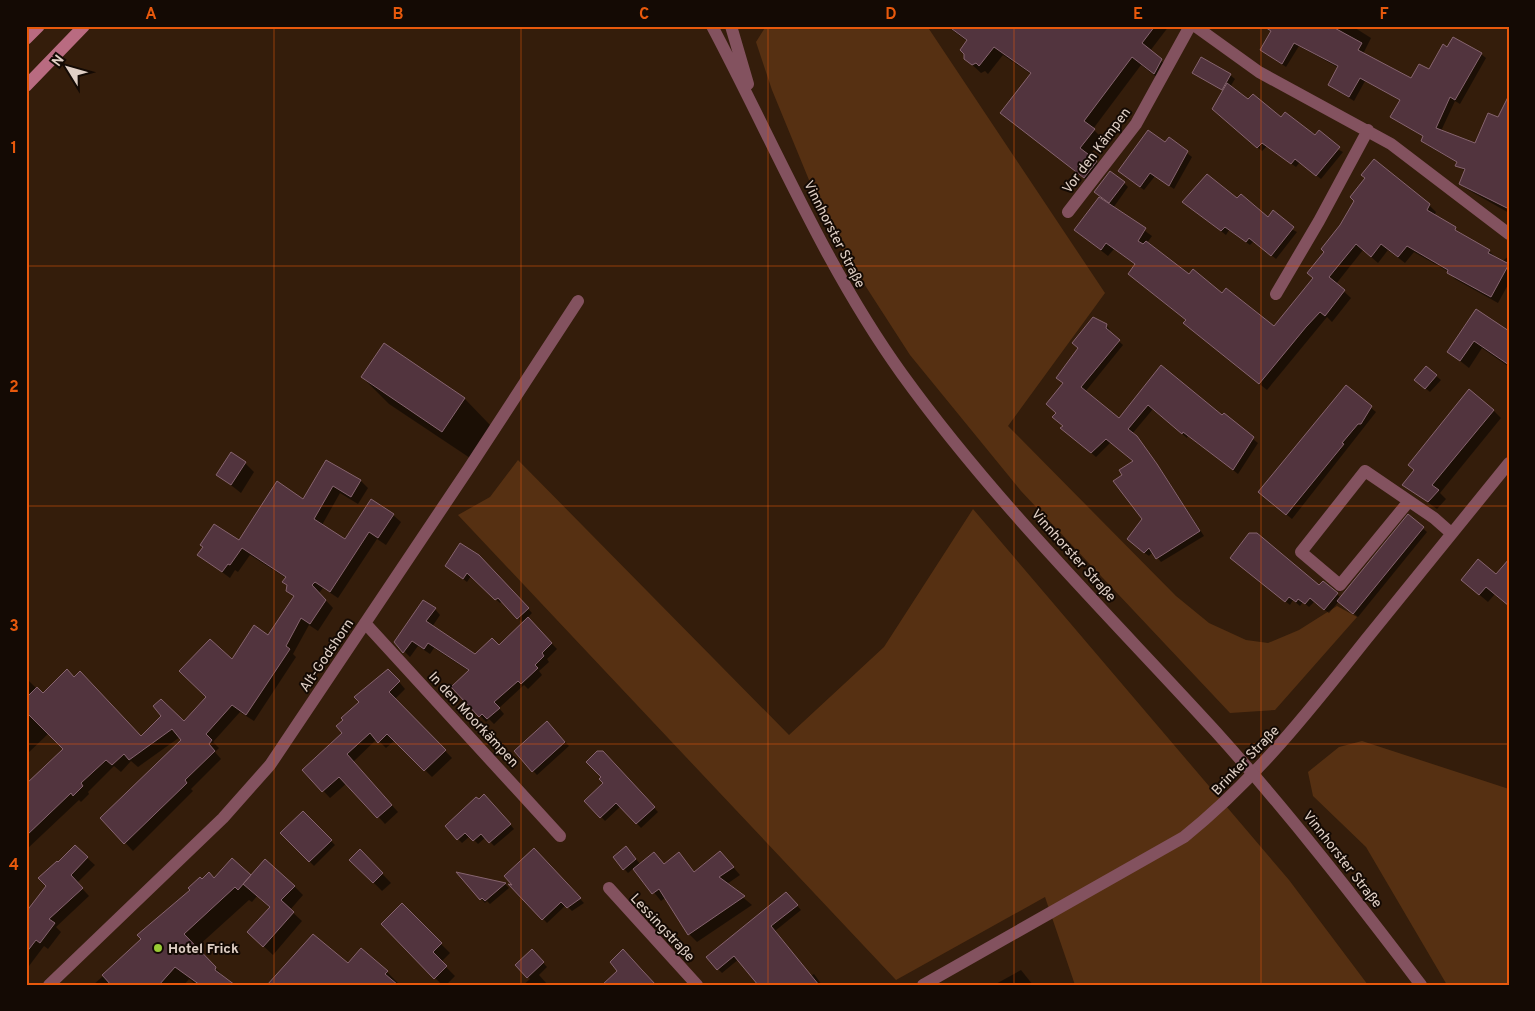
<svg xmlns="http://www.w3.org/2000/svg" width="1535" height="1011" font-family="Overpass,sans-serif">
<style>
.green{fill:#563012}
.shadow{fill:#0007}
.building{fill:#52343e;stroke:#86646f}
.lines{fill:none;stroke-linecap:round;stroke-linejoin:round}
.minor{stroke:#83525f;stroke-width:12}
.tertiary{stroke:#83525f;stroke-width:12}
.secondary{stroke:#b96b81;stroke-width:12}
.grid{fill:none;stroke:#e8590c;stroke-width:1;stroke-opacity:0.55}
.poi-dot{fill:#99cb35;stroke:#140a04;stroke-width:2}
.labels{text-anchor:middle;stroke-width:4;stroke-linejoin:round;paint-order:stroke}
.street-label{font-size:14px;fill:#e0d0c6;stroke:#140a04}
.poi-label{font-size:14px;font-weight:bold;fill:#e0d0c6;stroke:#140a04;text-anchor:start}
.neatline{fill:none;stroke:#e8590c;stroke-width:2}
.grid-label{font-size:16px;text-anchor:middle;font-weight:bold;fill:#e8590c}
</style>
<rect width="100%" height="100%" fill="#341d0b"/>
<!-- green -->
<path class="green" d="M 766,26 L 927,26 L 1105,293 L 1008,426 L 1176,596 L 1209,623 L 1246,640 L 1268,643 L 1299,630 L 1337,606 L 1357,617 L 1275,710 L 1230,713 L 1021,491 L 910,355 L 830,231 L 772,90 L 756,42 Z
M 518,460 L 789,735 L 884,647 L 973,509 L 1289,880 L 1368,985 L 1075,985 L 1045,897 L 896,980 L 458,515 L 490,497 Z
M 1362,741 L 1509,789 L 1509,985 L 1447,985 L 1366,847 L 1313,796 L 1308,772 L 1339,747 Z"/>
<!-- shadow -->
<path class="shadow" d="M 947,26 L 1169,26 L 1150,51 L 1170,69 L 1163,82 L 1141,65 L 1093,129 L 1103,139 L 1089,156 L 1105,170 L 1093,185 L 1001,113 L 1031,74 L 1003,55 L 988,74 L 985,71 L 981,73 L 966,59 L 968,42 Z
M 1261,26 L 1352,26 L 1371,38 L 1363,54 L 1412,79 L 1430,71 L 1448,48 L 1481,54 L 1486,58 L 1460,104 L 1455,101 L 1441,131 L 1475,144 L 1498,119 L 1509,98 L 1509,213 L 1465,188 L 1460,184 L 1465,171 L 1457,165 L 1458,163 L 1427,145 L 1422,140 L 1424,137 L 1392,117 L 1401,101 L 1365,81 L 1354,101 L 1329,85 L 1339,68 L 1299,46 L 1286,67 L 1261,50 L 1272,32 Z
M 1201,59 L 1230,75 L 1235,79 L 1230,87 L 1249,101 L 1343,152 L 1321,179 L 1300,162 L 1296,167 L 1267,146 L 1262,151 L 1218,114 L 1224,91 L 1194,73 Z
M 1169,139 L 1192,157 L 1174,189 L 1155,176 L 1144,190 L 1124,175 L 1166,144 Z
M 1124,183 L 1128,187 L 1113,208 L 1152,236 L 1147,243 L 1189,275 L 1274,327 L 1314,279 L 1326,252 L 1429,205 L 1436,212 L 1434,216 L 1489,251 L 1501,262 L 1509,256 L 1509,283 L 1498,303 L 1455,279 L 1449,272 L 1414,252 L 1405,263 L 1388,250 L 1378,263 L 1363,250 L 1336,284 L 1351,298 L 1332,322 L 1327,317 L 1267,390 L 1192,330 L 1185,323 L 1187,321 L 1136,280 L 1136,265 L 1114,249 L 1108,256 L 1075,230 L 1100,197 L 1095,192 Z
M 1237,200 L 1297,232 L 1276,259 L 1254,241 L 1250,245 L 1229,230 L 1226,235 L 1188,206 Z
M 1476,311 L 1509,332 L 1509,367 L 1482,348 L 1469,368 L 1449,352 Z
M 1106,325 L 1110,330 L 1110,333 L 1123,345 L 1085,392 L 1119,419 L 1161,367 L 1258,443 L 1238,474 L 1188,435 L 1187,438 L 1153,409 L 1132,434 L 1141,442 L 1161,470 L 1204,536 L 1161,562 L 1153,552 L 1149,556 L 1133,544 L 1144,519 L 1124,475 L 1134,462 L 1111,442 L 1096,457 L 1067,432 L 1064,426 Z
M 384,345 L 465,399 L 491,426 L 470,458 L 389,404 L 362,377 Z
M 1436,376 L 1441,380 L 1430,392 L 1420,384 Z
M 1346,387 L 1376,412 L 1292,519 L 1265,497 Z
M 1493,410 L 1501,418 L 1440,493 L 1446,499 L 1437,509 L 1404,485 Z
M 326,461 L 361,481 L 368,488 L 358,504 L 340,493 L 322,525 L 345,541 L 393,515 L 401,522 L 386,545 L 377,539 L 338,598 L 323,588 L 319,593 L 333,608 L 318,631 L 309,625 L 293,654 L 296,657 L 254,721 L 240,712 L 213,742 L 219,748 L 215,752 L 221,759 L 191,789 L 193,791 L 133,851 L 102,818 L 183,740 L 180,737 L 138,767 L 131,761 L 121,772 L 114,766 L 88,792 L 89,794 L 81,802 L 79,800 L 26,850 L 26,785 L 64,749 L 49,733 L 26,755 L 26,678 L 43,695 L 141,738 L 184,723 L 207,698 L 232,661 L 269,636 L 295,598 L 287,590 L 288,586 L 284,582 L 286,578 L 250,555 L 238,572 L 235,570 L 230,578 L 199,555 L 239,542 L 304,500 Z
M 245,463 L 254,472 L 241,493 L 218,475 Z
M 1409,516 L 1427,532 L 1358,617 L 1339,601 L 1329,613 L 1314,602 L 1309,607 L 1303,602 L 1300,606 L 1293,600 L 1290,605 L 1236,562 L 1319,587 L 1337,594 L 1341,598 Z
M 478,556 L 532,613 L 527,618 L 557,649 L 547,659 L 549,662 L 539,671 L 542,675 L 528,689 L 524,685 L 499,708 L 504,714 L 494,724 L 489,719 L 486,722 L 453,687 L 469,671 L 434,648 L 430,654 L 418,646 L 410,657 L 395,642 L 435,609 L 440,615 L 432,627 L 475,656 L 499,647 L 523,623 L 503,601 L 500,603 L 471,576 L 467,582 L 446,566 Z
M 1496,576 L 1495,594 L 1488,602 L 1462,580 Z
M 395,677 L 405,689 L 395,699 L 452,758 L 432,777 L 395,740 L 386,748 L 377,739 L 353,762 L 398,812 L 385,824 L 347,783 L 330,798 L 304,770 L 344,733 Z
M 547,723 L 569,746 L 537,775 L 515,751 Z
M 603,753 L 658,812 L 641,828 L 621,806 L 605,821 L 586,801 L 605,783 Z
M 488,800 L 514,829 L 494,846 L 486,837 L 478,844 L 470,836 L 462,843 L 458,839 L 479,801 Z
M 303,813 L 335,845 L 314,866 L 282,833 Z
M 75,847 L 95,865 L 77,883 L 89,896 L 56,927 L 61,932 L 48,949 L 44,946 L 26,970 L 26,912 L 47,886 L 58,864 Z
M 533,850 L 584,903 L 572,911 L 566,905 L 547,923 L 512,886 Z
M 360,851 L 391,883 L 382,891 L 351,860 Z
M 630,852 L 641,865 L 665,865 L 686,862 L 695,873 L 728,861 L 740,875 L 727,884 L 752,905 L 697,942 L 689,934 L 665,898 L 661,901 L 634,868 L 628,873 L 614,858 Z
M 460,874 L 505,884 L 509,888 L 490,904 L 487,901 L 485,903 Z
M 251,877 L 294,886 L 303,895 L 290,910 L 302,921 L 273,955 L 257,940 L 271,908 L 257,896 L 252,902 L 249,900 L 196,948 L 232,985 L 196,985 L 189,979 L 184,985 L 93,985 L 129,953 L 202,880 Z
M 790,898 L 801,910 L 775,931 L 811,976 L 814,974 L 822,985 L 759,985 L 739,959 L 722,973 L 718,969 Z
M 402,905 L 450,953 L 441,962 L 455,976 L 446,985 L 442,985 L 383,924 Z
M 532,951 L 547,967 L 539,975 L 548,985 L 523,985 L 530,979 L 517,965 Z
M 348,965 L 387,972 L 398,983 L 396,985 Z
M 1021,970 L 1033,985 L 994,985 Z"/>
<!-- building -->
<path class="building" d="M 948,26 L 1155,26 L 1142,43 L 1162,59 L 1154,74 L 1132,57 L 1084,121 L 1095,129 L 1080,148 L 1097,161 L 1084,178 L 1000,113 L 1031,73 L 994,47 L 979,66 L 976,63 L 972,65 L 964,59 L 964,54 L 960,50 L 967,40 Z
M 1263,26 L 1331,26 L 1362,43 L 1358,50 L 1411,78 L 1419,64 L 1429,69 L 1443,44 L 1447,47 L 1453,37 L 1482,53 L 1455,100 L 1450,97 L 1436,128 L 1475,143 L 1488,113 L 1498,117 L 1509,95 L 1509,209 L 1459,184 L 1465,169 L 1455,166 L 1457,162 L 1421,141 L 1423,136 L 1390,117 L 1400,100 L 1360,78 L 1349,97 L 1328,85 L 1338,66 L 1294,43 L 1282,64 L 1260,50 L 1271,31 Z
M 1201,57 L 1231,74 L 1222,90 L 1192,73 Z
M 1227,83 L 1248,99 L 1253,94 L 1281,117 L 1285,112 L 1315,135 L 1319,130 L 1340,147 L 1316,176 L 1295,159 L 1291,164 L 1262,143 L 1257,148 L 1212,109 Z
M 1148,130 L 1165,142 L 1169,137 L 1188,151 L 1169,186 L 1150,173 L 1140,187 L 1118,171 Z
M 1374,159 L 1430,204 L 1427,210 L 1456,227 L 1455,230 L 1490,250 L 1488,253 L 1509,264 L 1491,297 L 1447,273 L 1448,270 L 1407,246 L 1398,257 L 1381,244 L 1371,257 L 1356,244 L 1329,277 L 1345,290 L 1325,316 L 1320,312 L 1306,327 L 1259,384 L 1183,323 L 1186,320 L 1128,274 L 1135,264 L 1106,243 L 1101,250 L 1074,230 L 1099,197 L 1146,228 L 1138,241 L 1143,244 L 1146,241 L 1189,274 L 1193,269 L 1222,293 L 1226,288 L 1274,326 L 1313,278 L 1307,273 L 1324,252 L 1321,249 L 1340,225 L 1354,201 L 1350,197 L 1365,178 L 1361,175 Z
M 1110,171 L 1125,182 L 1109,203 L 1094,192 Z
M 1207,174 L 1237,198 L 1241,194 L 1268,217 L 1273,210 L 1294,227 L 1271,256 L 1249,238 L 1246,242 L 1225,227 L 1221,231 L 1182,202 Z
M 1476,309 L 1509,331 L 1509,365 L 1474,341 L 1460,361 L 1447,352 Z
M 1093,317 L 1107,324 L 1106,328 L 1120,340 L 1081,387 L 1119,418 L 1161,365 L 1222,415 L 1224,413 L 1254,437 L 1233,470 L 1183,432 L 1182,434 L 1148,405 L 1128,429 L 1137,436 L 1157,464 L 1200,531 L 1156,559 L 1149,548 L 1144,553 L 1127,539 L 1142,519 L 1113,481 L 1122,475 L 1119,470 L 1133,461 L 1106,439 L 1091,453 L 1060,428 L 1063,426 L 1052,417 L 1056,413 L 1046,404 L 1063,383 L 1056,378 L 1078,348 L 1072,343 Z
M 384,343 L 465,398 L 442,432 L 361,377 Z
M 1426,366 L 1437,375 L 1425,389 L 1414,380 Z
M 1346,385 L 1372,406 L 1361,424 L 1358,424 L 1342,443 L 1344,444 L 1286,515 L 1258,492 Z
M 1469,389 L 1494,410 L 1432,485 L 1439,490 L 1428,502 L 1402,485 L 1414,470 L 1408,465 Z
M 231,452 L 246,462 L 231,485 L 216,475 Z
M 326,460 L 361,480 L 351,497 L 333,486 L 314,519 L 345,539 L 371,499 L 394,514 L 378,538 L 369,532 L 330,592 L 315,582 L 312,585 L 326,600 L 310,624 L 301,618 L 286,646 L 290,649 L 246,715 L 232,705 L 206,734 L 212,740 L 209,744 L 215,751 L 185,780 L 187,783 L 124,844 L 100,818 L 181,740 L 172,729 L 129,760 L 124,754 L 112,765 L 106,760 L 81,783 L 83,786 L 73,796 L 71,793 L 26,836 L 26,784 L 63,749 L 26,712 L 26,698 L 37,687 L 43,693 L 67,669 L 74,677 L 80,671 L 141,736 L 161,716 L 153,706 L 161,699 L 184,721 L 206,697 L 179,671 L 210,639 L 232,659 L 254,625 L 268,635 L 294,596 L 286,591 L 287,585 L 282,582 L 286,577 L 242,548 L 230,565 L 228,564 L 222,572 L 197,555 L 203,547 L 200,545 L 214,524 L 239,540 L 277,481 L 303,499 Z
M 1408,514 L 1424,527 L 1353,614 L 1337,601 Z
M 1249,533 L 1257,533 L 1319,585 L 1323,581 L 1338,593 L 1324,610 L 1310,598 L 1305,604 L 1298,599 L 1296,602 L 1289,597 L 1285,602 L 1230,558 Z
M 460,543 L 479,555 L 529,608 L 517,619 L 498,598 L 495,600 L 467,573 L 463,579 L 445,566 Z
M 1478,559 L 1496,574 L 1509,559 L 1509,606 L 1486,587 L 1479,595 L 1461,580 Z
M 423,600 L 436,608 L 426,621 L 475,654 L 492,638 L 499,645 L 528,617 L 552,643 L 542,653 L 544,656 L 535,665 L 538,668 L 521,684 L 518,681 L 494,702 L 500,708 L 487,719 L 482,714 L 479,717 L 451,687 L 469,670 L 428,643 L 424,649 L 412,641 L 403,653 L 394,642 Z
M 388,669 L 400,681 L 389,692 L 446,750 L 424,771 L 387,734 L 378,743 L 370,733 L 347,754 L 392,805 L 377,818 L 339,777 L 322,792 L 302,770 L 342,733 L 336,726 L 343,720 L 341,718 L 359,702 L 354,697 Z
M 547,721 L 565,742 L 532,772 L 514,751 Z
M 597,751 L 603,751 L 655,807 L 636,824 L 616,803 L 600,818 L 584,801 L 603,783 L 599,779 L 601,777 L 586,762 Z
M 484,794 L 511,824 L 489,843 L 481,834 L 473,841 L 465,833 L 457,840 L 445,826 L 476,797 L 479,799 Z
M 303,811 L 332,840 L 309,862 L 280,833 Z
M 75,845 L 88,857 L 71,875 L 83,888 L 49,919 L 55,923 L 40,943 L 36,940 L 26,953 L 26,912 L 46,886 L 38,878 L 57,861 L 58,862 Z
M 626,846 L 636,859 L 623,870 L 613,857 Z
M 534,848 L 581,898 L 567,908 L 561,902 L 542,920 L 508,884 L 512,885 L 504,876 Z
M 360,849 L 383,873 L 373,883 L 349,860 Z
M 720,851 L 734,867 L 719,877 L 745,896 L 688,935 L 659,889 L 652,894 L 633,869 L 654,852 L 664,864 L 679,852 L 694,872 Z
M 232,858 L 251,875 L 238,890 L 235,887 L 184,934 L 216,967 L 215,970 L 235,985 L 200,985 L 175,967 L 159,985 L 111,985 L 102,975 L 141,939 L 137,935 L 190,890 L 188,888 L 200,877 L 202,879 L 209,872 L 214,878 Z
M 265,859 L 295,886 L 281,900 L 294,912 L 263,947 L 247,932 L 270,907 L 243,884 Z
M 456,872 L 506,883 L 485,901 L 482,898 L 480,900 Z
M 786,892 L 798,905 L 771,926 L 819,985 L 758,985 L 734,956 L 717,970 L 706,957 Z
M 402,903 L 442,943 L 433,952 L 447,966 L 434,979 L 381,924 Z
M 313,934 L 348,963 L 361,948 L 388,971 L 385,974 L 398,985 L 267,985 Z
M 532,949 L 544,962 L 527,978 L 515,965 Z
M 623,949 L 642,970 L 656,985 L 602,985 L 617,971 L 610,962 Z"/>
<g class="lines">
<!-- minor -->
<path class="minor" d="M 1195,26 L 1259,72 L 1391,144 L 1509,234
M 1068,212 L 1136,124 L 1190,26
M 1276,294 L 1319,221 L 1368,130
M 1409,501 L 1340,585 L 1301,552 L 1365,471 L 1434,518 L 1451,533
M 365,623 L 560,836
M 609,888 L 697,985
M 49,985 L 223,818 L 270,765 L 469,468 L 578,301
M 923,985 L 1184,837 C 1256,779 1311,709 1368,637 C 1415,579 1462,521 1509,463"/>
<!-- tertiary -->
<path class="tertiary" d="M 712,26 C 774,143 825,267 902,374 C 995,503 1110,616 1216,732 C 1289,813 1355,898 1421,985
M 731,26 L 748,84"/>
<!-- secondary -->
<path class="secondary" d="M 26,39 L 39,26
M 26,86 L 84,26"/>
</g>
<!-- grid -->
<path class="grid" d="M 274,26 L 274,985M 521,26 L 521,985M 768,26 L 768,985M 1014,26 L 1014,985M 1261,26 L 1261,985M 26,266 L 1509,266M 26,506 L 1509,506M 26,744 L 1509,744"/>
<!-- markers -->
<circle class="poi-dot" cx="158" cy="948" r="5"/>
<g class="labels">
<!-- street labels -->
<g class="street-label">
<text transform="translate(1096 150) rotate(-53)" y="5">Vor den Kämpen</text>
<text transform="translate(835 234) rotate(63)" y="5">Vinnhorster Straße</text>
<text transform="translate(1074 555) rotate(48)" y="5">Vinnhorster Straße</text>
<text transform="translate(326 655) rotate(-56)" y="5">Alt-Godshorn</text>
<text transform="translate(474 719) rotate(47)" y="5">In den Moorkämpen</text>
<text transform="translate(1245 760) rotate(-46)" y="5">Brinker Straße</text>
<text transform="translate(1343 859) rotate(52)" y="5">Vinnhorster Straße</text>
<text transform="translate(663 927) rotate(47)" y="5">Lessingstraße</text>
</g>
<!-- poi labels -->
<g class="poi-label">
<text x="168" y="953">Hotel Frick</text>
</g>
</g>
<!-- border -->
<rect width="1535" height="1011" fill="none" stroke="#140a04" stroke-width="55"/>
<!-- north arrow -->
<g transform="translate(68 68) rotate(307)" stroke="#140a04" stroke-width="4" paint-order="stroke">
<path d="M0-4L9 19L0 12L-9 19Z" fill="#e0d0c6"/>
<text y="-8" font-size="14" font-weight="bold" text-anchor="middle" fill="#e0d0c6">N</text>
</g>
<rect x="28" y="28" width="1480" height="956" class="neatline"/>
<g class="grid-label">
<text x="151" y="19">A</text>
<text x="398" y="19">B</text>
<text x="644" y="19">C</text>
<text x="891" y="19">D</text>
<text x="1138" y="19">E</text>
<text x="1384" y="19">F</text>
<text x="14" y="153">1</text>
<text x="14" y="392">2</text>
<text x="14" y="631">3</text>
<text x="14" y="870">4</text>
</g>
</svg>
